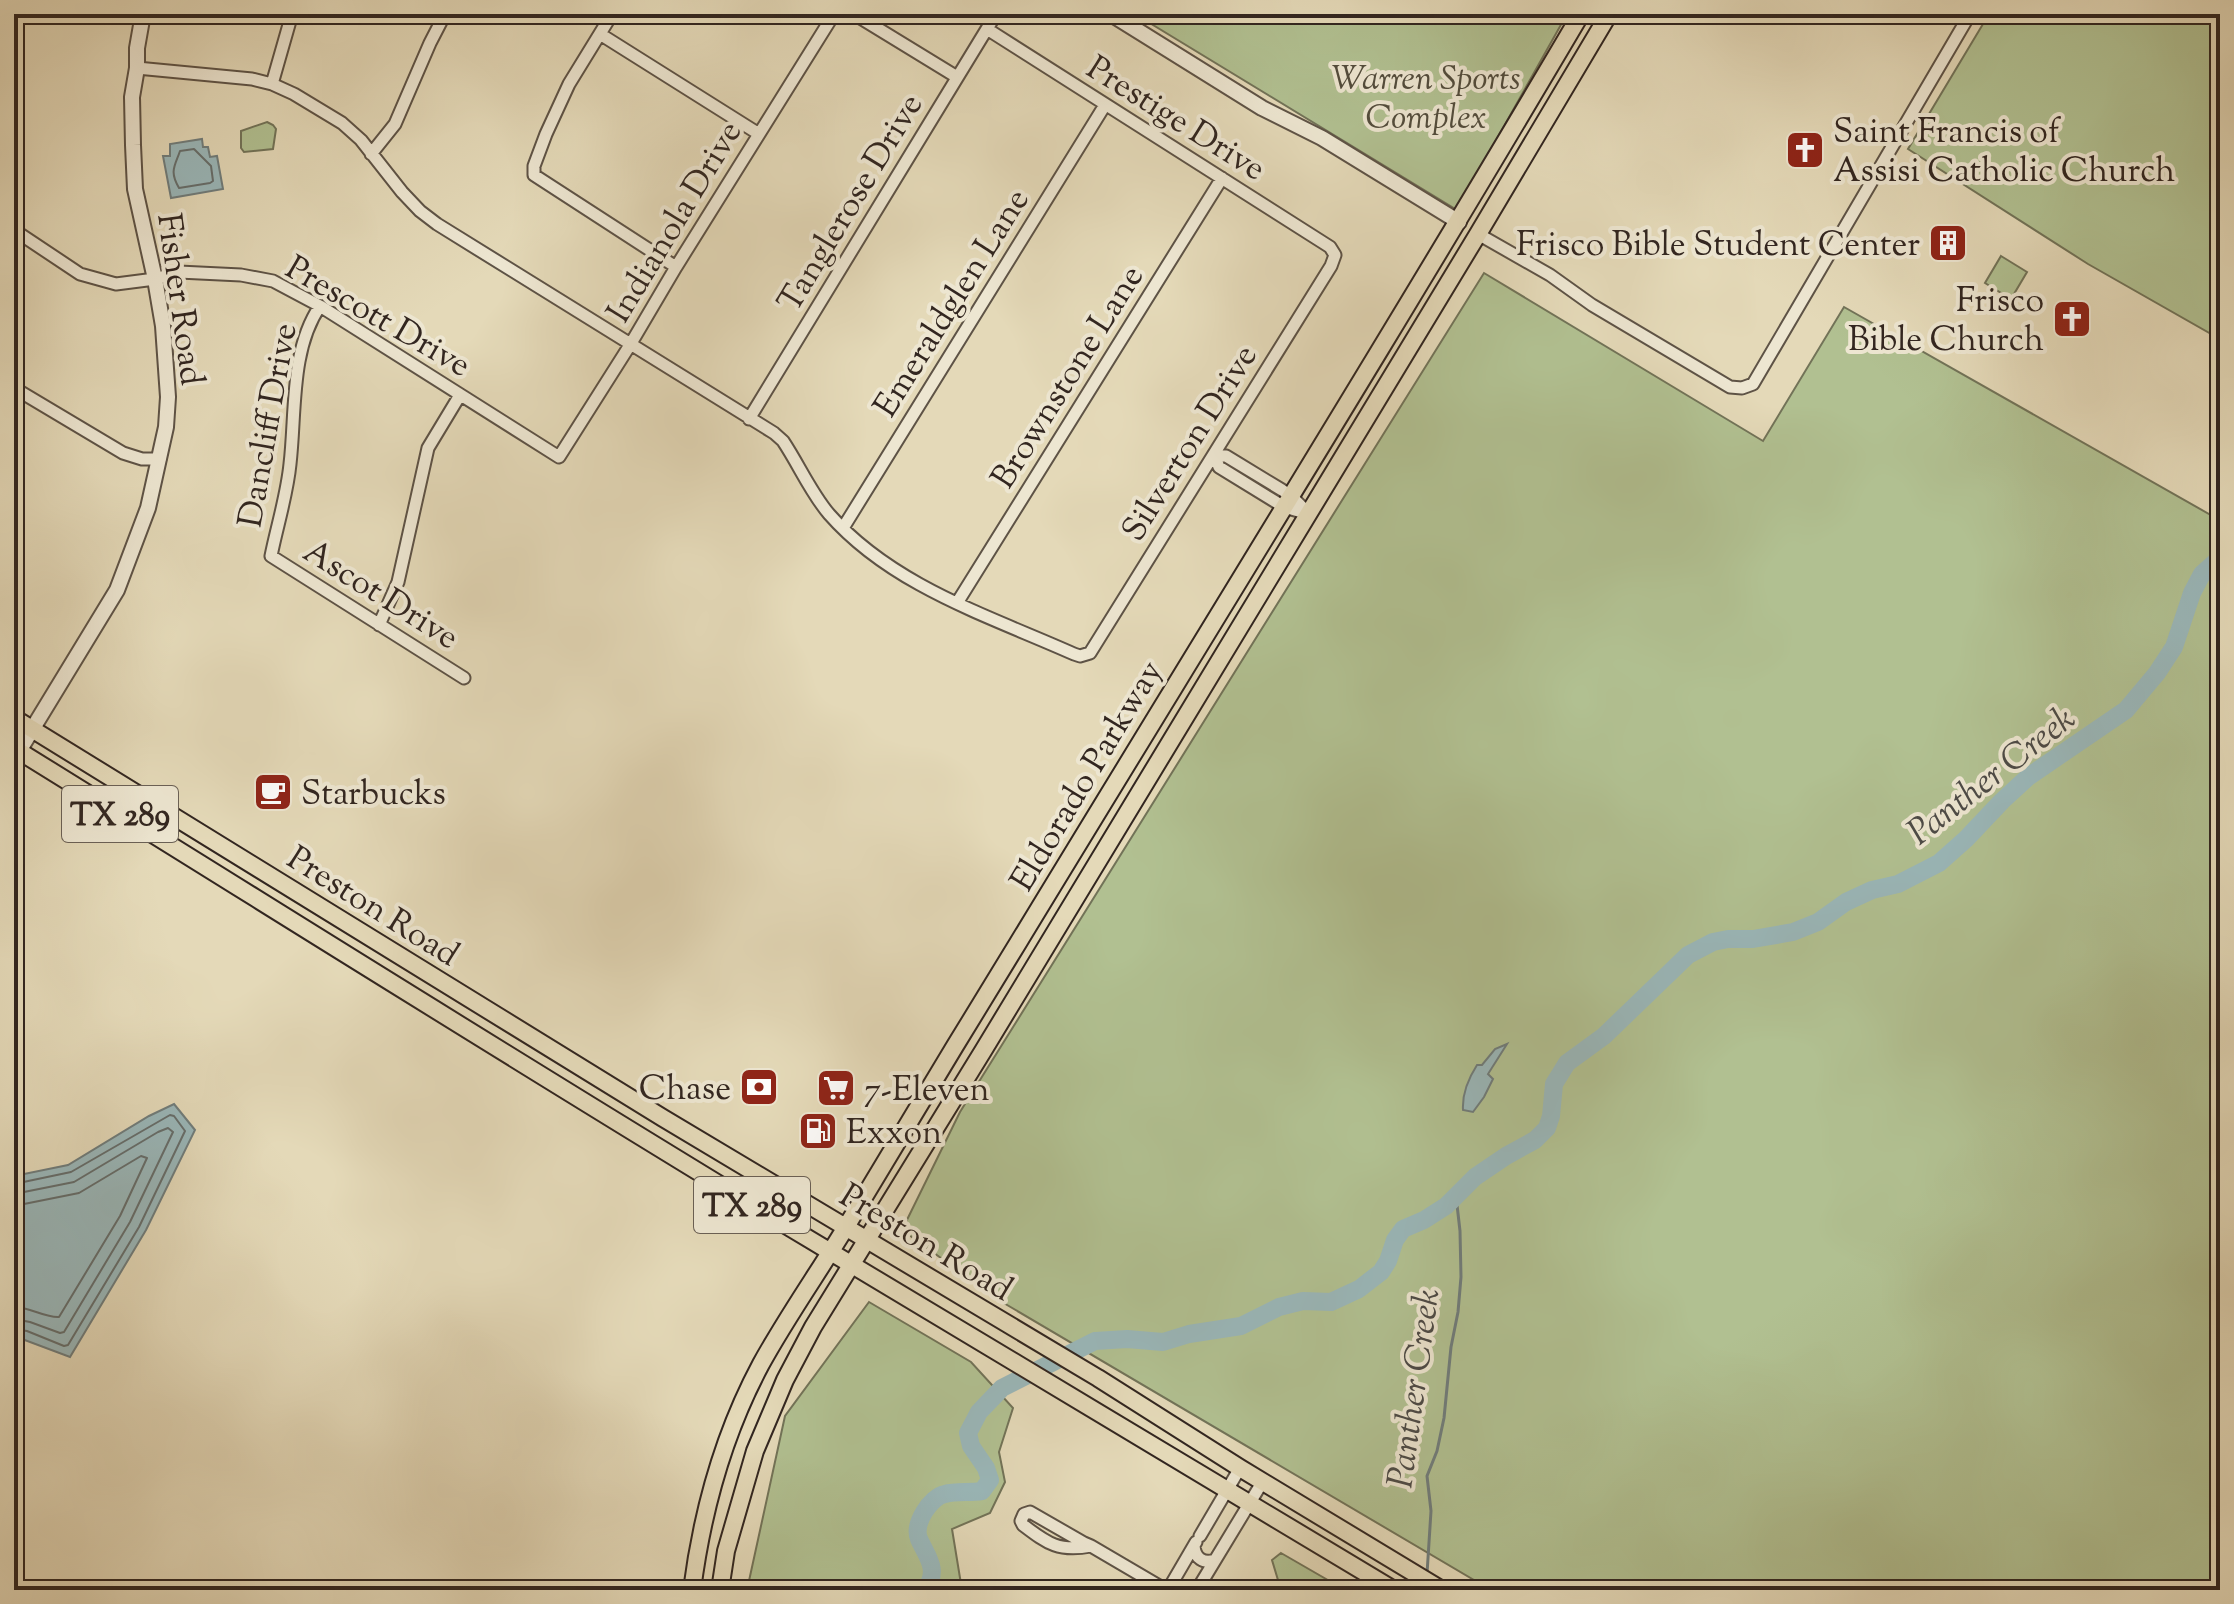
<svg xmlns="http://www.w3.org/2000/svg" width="2234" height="1604" font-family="'Sorts Mill Goudy',serif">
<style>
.green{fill:#b1c091;stroke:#727358;stroke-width:2}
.water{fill:#9ab7b9;stroke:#707d7c;stroke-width:2}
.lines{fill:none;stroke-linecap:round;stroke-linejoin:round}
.shore{stroke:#666e6c;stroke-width:2}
.stream{stroke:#707d7c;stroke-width:3}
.river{stroke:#9ab7b9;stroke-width:18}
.minor-casing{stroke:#5e5346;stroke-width:15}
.tertiary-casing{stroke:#5e5346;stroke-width:18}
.primary-casing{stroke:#322620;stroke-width:20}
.minor{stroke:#ede6d1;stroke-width:11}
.tertiary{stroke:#ede6d1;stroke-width:14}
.primary{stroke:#e4d9b8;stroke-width:16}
.labels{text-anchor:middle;stroke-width:8;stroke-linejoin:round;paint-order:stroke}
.shield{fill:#ede6d1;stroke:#6a6055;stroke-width:2}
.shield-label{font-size:32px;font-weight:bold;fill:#322620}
.park-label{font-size:34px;font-style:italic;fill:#524c3c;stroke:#ede6d1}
.street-label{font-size:34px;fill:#322620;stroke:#ede6d1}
.poi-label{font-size:34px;fill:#322620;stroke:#ede6d1;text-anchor:start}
.water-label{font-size:36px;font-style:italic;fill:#4c4a46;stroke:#ede6d1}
</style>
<rect width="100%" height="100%" fill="#e4d9b8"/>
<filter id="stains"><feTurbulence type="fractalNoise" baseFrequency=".0025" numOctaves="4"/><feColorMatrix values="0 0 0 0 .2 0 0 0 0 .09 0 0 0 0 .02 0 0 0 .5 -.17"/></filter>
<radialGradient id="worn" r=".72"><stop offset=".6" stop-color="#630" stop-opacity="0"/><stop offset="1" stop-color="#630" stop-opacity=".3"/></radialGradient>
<!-- green -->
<path class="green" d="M 1135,14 L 1567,14 L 1457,210 Z
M 1989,14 L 2220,14 L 2220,339 L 2088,264 L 1908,149 Z
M 267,122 L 273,125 L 276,129 L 273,149 L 244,152 L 241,148 L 241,131 Z
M 2001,256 L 2027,272 L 2011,299 L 1985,283 Z
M 1484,273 L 1763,441 L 1844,307 L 2216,518 L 2220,513 L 2220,1590 L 1491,1590 L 1002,1302 L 902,1230 L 960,1112 Z
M 869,1302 L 971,1362 L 1013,1408 L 999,1452 L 1005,1482 L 990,1513 L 952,1529 L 962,1590 L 747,1590 L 785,1416 Z
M 1281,1553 L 1345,1590 L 1281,1590 L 1272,1560 Z"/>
<!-- water -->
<path class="water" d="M 202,139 L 203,147 L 208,147 L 210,157 L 217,156 L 223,189 L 171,198 L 163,156 L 170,156 L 170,144 Z
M 1507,1044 L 1488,1074 L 1493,1079 L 1484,1097 L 1473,1112 L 1463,1110 C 1462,1093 1468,1079 1477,1065 L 1482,1065 L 1495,1049 Z
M 174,1104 L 195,1130 L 146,1230 L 70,1357 L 14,1336 L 14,1176 L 68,1165 L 149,1116 Z"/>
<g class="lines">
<!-- shore -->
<path class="shore" d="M 194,149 L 211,166 L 213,181 L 210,183 L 179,188 C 169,171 175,166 180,151 Z
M 14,1184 L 71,1172 L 170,1115 L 174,1116 L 185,1131 L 139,1227 L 68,1345 L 64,1346 L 27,1331 L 14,1329
M 14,1194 L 74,1182 L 158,1132 L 168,1128 L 173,1132 L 130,1222 L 64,1332 L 60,1333 L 30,1322 L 14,1319
M 14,1206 L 79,1193 L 141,1156 L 147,1158 L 120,1216 L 59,1317 C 45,1318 30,1307 14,1307"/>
<!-- stream -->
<path class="stream" d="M 1427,1574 L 1431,1511 L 1427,1476 L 1437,1451 L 1444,1418 L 1451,1347 L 1458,1312 L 1461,1277 L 1460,1231 L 1456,1196"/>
<!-- river -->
<path class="river" d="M 925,1590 C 940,1570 927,1557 919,1539 C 913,1524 930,1497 945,1494 C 956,1491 970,1493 982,1491 L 990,1480 L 986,1468 L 971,1446 L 968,1433 L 979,1412 L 1002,1388 L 1095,1341 L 1127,1339 L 1163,1342 L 1189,1334 L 1241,1326 L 1279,1307 L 1303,1301 L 1331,1302 L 1359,1289 L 1381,1272 L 1388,1261 L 1395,1240 L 1403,1229 L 1424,1220 L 1446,1206 L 1475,1177 L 1506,1156 L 1535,1140 L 1547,1128 L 1551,1116 L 1554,1084 L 1567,1063 L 1604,1036 L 1688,955 L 1713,942 L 1728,939 L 1753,939 L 1793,932 L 1818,922 L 1846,902 L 1872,890 L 1898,884 L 1939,863 L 1966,839 L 2002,801 L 2028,777 L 2126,710 L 2157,673 L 2174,647 L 2192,593 L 2202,574 L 2220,558"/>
<!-- minor casing -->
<g class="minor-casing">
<path id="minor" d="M 612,14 L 569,84 L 546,134 L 534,166 L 534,175 L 676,267
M 854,14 L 957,77
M 600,34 L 759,134
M 137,68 L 252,79 L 272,84 L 294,94 L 342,123 L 361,140 L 402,192 L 420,211 L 437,224 L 774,433 L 783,441 C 799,465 811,493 829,514 C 892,586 989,616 1074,654 L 1080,656 L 1090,653 L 1331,266 L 1335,255 L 1330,247 L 987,29
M 272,84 L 292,14
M 371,154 L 395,124 L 430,43 L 445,14
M 14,230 L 80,274 L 116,284 L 155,279 L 179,272 L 241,275 L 273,281 L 320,306 L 559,457 L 630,345 L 676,267 L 834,14
M 1478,234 L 1550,275 L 1592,305 L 1730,387 L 1742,388 L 1753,384 L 1970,14
M 320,306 C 290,350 296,413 290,464 C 287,495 277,526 271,556 L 464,678
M 14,388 L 123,453 L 142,459 L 160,459
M 749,419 L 996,14
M 1214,455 L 1226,456 L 1282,490 L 1291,496 L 1309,514 L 1284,507 L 1219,467 Z
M 843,528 L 1105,105
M 957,603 L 1222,178
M 379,625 L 398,582 L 428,448 L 460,395
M 1200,1536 L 1240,1468
M 1091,1546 C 1059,1552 1048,1544 1023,1525 L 1021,1521 L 1024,1514 L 1030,1512 L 1084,1543 L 1091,1546 L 1166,1590
M 1194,1546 C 1195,1558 1203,1564 1215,1560
M 1168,1590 L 1196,1542
M 1197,1590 L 1263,1481"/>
</g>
<!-- tertiary casing -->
<g class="tertiary-casing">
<path id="tertiary" d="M 1111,14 L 1262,108 L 1322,138 L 1459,222
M 19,751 L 117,590 L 148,508 L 166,427 L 168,397 L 163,326 L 155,279 L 135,189 L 133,145 L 132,97 L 137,68 L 137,48 L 143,14"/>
</g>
<!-- primary casing -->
<g class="primary-casing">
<path id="primary" d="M 14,718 L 663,1118 L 1098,1378 L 1240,1468 L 1442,1590
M 14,748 C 279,912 542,1078 809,1239 C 1003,1357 1200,1472 1394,1590
M 692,1590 C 702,1513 724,1433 761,1364 C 789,1313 823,1266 852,1217 C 907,1125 962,1034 1018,943 C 1206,634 1397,326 1581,14
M 720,1590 L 726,1551 L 755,1451 L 785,1380 L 813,1327 L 983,1051 L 1478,234 L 1609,14"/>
</g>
<!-- minor -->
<use href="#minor" class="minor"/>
<!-- tertiary -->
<use href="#tertiary" class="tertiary"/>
<!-- primary -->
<use href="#primary" class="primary"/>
</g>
<!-- icons -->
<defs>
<g id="church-square" transform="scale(2)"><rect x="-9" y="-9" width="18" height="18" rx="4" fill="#8f2418" stroke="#ede6d1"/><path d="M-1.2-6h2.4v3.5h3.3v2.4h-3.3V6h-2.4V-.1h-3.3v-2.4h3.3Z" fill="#fff"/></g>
<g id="building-square" transform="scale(2)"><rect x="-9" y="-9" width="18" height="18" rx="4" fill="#8f2418" stroke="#ede6d1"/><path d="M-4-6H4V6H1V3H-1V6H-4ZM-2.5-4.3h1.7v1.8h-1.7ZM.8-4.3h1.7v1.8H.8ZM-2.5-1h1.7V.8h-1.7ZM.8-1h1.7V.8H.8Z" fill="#fff"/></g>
<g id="cafe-square" transform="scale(2)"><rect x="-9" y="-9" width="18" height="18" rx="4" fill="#8f2418" stroke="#ede6d1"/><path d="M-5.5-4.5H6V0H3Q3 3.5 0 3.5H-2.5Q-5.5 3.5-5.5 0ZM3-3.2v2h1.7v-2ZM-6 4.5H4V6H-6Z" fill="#fff"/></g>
<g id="bank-square" transform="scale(2)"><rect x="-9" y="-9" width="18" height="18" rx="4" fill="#8f2418" stroke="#ede6d1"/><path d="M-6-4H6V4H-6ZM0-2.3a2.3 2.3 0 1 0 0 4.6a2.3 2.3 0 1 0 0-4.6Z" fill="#fff"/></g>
<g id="supermarket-square" transform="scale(2)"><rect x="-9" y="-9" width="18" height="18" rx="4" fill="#8f2418" stroke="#ede6d1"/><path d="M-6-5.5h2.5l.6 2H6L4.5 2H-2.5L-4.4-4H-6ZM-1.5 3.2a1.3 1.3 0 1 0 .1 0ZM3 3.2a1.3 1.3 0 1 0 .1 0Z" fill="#fff"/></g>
<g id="fuel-square" transform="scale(2)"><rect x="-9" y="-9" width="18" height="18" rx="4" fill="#8f2418" stroke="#ede6d1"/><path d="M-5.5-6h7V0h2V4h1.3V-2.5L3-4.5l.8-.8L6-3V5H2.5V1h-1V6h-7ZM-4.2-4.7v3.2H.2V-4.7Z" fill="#fff"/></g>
</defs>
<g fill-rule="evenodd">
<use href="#church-square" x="1805" y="150"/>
<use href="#building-square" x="1948" y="243"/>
<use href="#church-square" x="2072" y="319"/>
<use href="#cafe-square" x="273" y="792"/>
<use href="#bank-square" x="759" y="1087"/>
<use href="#supermarket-square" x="836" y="1088"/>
<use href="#fuel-square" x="818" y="1131"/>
</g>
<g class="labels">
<!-- shield labels -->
<g class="shield">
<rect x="62" y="786" width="116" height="56" rx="6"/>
<rect x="694" y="1177" width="116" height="56" rx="6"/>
</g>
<g class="shield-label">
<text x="120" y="825">TX 289</text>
<text x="752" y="1216">TX 289</text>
</g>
<!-- park labels -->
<g class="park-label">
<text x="1426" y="89">Warren Sports<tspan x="1426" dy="39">Complex</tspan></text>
</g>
<!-- street labels -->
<g class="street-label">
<text transform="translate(1177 117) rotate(32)" y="12">Prestige Drive</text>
<text transform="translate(849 202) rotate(-59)" y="12">Tanglerose Drive</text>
<text transform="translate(673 221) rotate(-59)" y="12">Indianola Drive</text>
<text transform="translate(182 299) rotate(82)" y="12">Fisher Road</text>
<text transform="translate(950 302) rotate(-58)" y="12">Emeraldglen Lane</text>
<text transform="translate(379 315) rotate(30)" y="12">Prescott Drive</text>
<text transform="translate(1066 376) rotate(-58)" y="12">Brownstone Lane</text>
<text transform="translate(266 425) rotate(-80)" y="12">Dancliff Drive</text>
<text transform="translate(1188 442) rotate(-58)" y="12">Silverton Drive</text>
<text transform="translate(382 593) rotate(32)" y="12">Ascot Drive</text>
<text transform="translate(1085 775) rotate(-59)" y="12">Eldorado Parkway</text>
<text transform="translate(374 905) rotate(32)" y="12">Preston Road</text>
<text transform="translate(927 1241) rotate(31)" y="12">Preston Road</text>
</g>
<!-- poi labels -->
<g class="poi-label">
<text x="1833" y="142">Saint Francis of<tspan x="1833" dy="39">Assisi Catholic Church</tspan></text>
<text x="1920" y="255" text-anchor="end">Frisco Bible Student Center</text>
<text x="2044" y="311" text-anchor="end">Frisco<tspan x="2044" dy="39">Bible Church</tspan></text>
<text x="301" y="804">Starbucks</text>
<text x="731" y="1099" text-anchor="end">Chase</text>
<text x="864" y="1100">7-Eleven</text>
<text x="846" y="1143">Exxon</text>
</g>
<!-- water labels -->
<g class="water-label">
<text transform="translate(1990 774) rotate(-38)" y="13">Panther Creek</text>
<text transform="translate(1412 1388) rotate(-82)" y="13">Panther Creek</text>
</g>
</g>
<!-- margin -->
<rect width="2234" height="1604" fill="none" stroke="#e4d9b8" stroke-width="48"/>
<rect x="16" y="16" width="2202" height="1572" fill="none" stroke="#322620" stroke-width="4"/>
<rect x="24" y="24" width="2186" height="1556" fill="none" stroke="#322620" stroke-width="2"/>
<rect width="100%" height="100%" filter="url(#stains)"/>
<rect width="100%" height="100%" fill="url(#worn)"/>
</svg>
